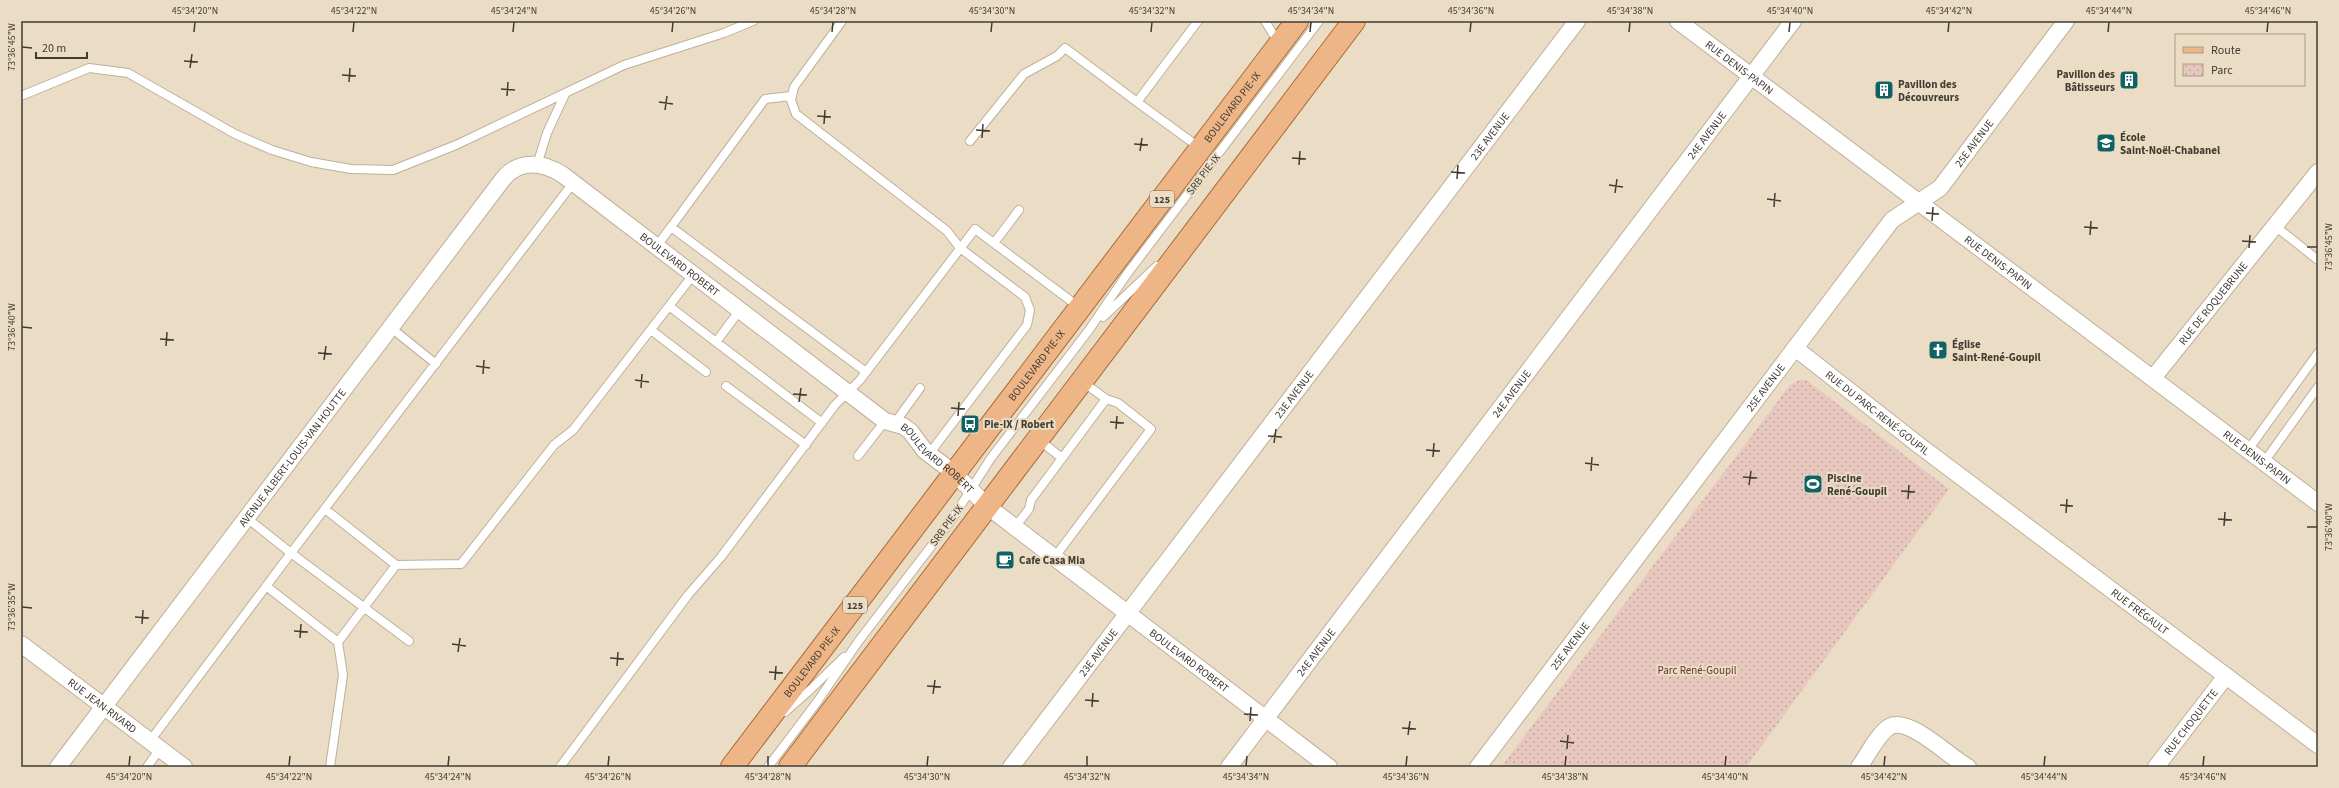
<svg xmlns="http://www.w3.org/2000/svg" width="2339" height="788" font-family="'Source Sans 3',sans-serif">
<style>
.park{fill:url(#park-dots)}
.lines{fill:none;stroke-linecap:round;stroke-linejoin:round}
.lane-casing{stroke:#beb099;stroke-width:10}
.street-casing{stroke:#beb099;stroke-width:18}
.primary-casing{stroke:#aa6b34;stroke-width:24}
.lane{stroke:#fff;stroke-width:8}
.street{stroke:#fff;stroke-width:16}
.primary{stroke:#eeb686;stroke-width:22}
.ticks{fill:none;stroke:#413c32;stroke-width:1.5}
.labels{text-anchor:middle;stroke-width:4;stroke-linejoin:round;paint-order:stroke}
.shield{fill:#ebddc5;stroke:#746c5e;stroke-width:1}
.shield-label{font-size:10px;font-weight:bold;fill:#413c32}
.street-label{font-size:11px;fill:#413c32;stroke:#ebddc5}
.poi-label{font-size:11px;font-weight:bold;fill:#413c32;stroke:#ebddc5;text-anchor:start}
.park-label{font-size:11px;fill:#66362c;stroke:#ebddc5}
.neatline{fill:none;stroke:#413c32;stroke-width:1.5}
.ticks-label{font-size:10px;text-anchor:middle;fill:#413c32}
</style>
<defs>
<pattern id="park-dots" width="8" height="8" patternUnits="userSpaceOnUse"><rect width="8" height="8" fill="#e8c7bf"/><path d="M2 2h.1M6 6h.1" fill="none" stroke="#bea39c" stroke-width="1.8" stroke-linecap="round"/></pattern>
</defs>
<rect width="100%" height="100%" fill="#ebddc5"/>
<!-- park -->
<path class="park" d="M 1799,380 L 1806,380 L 1949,489 L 1746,767 L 1501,767 L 1790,385 Z"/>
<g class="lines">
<!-- lane casing -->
<g class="lane-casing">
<path id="lane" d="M 842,21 L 794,87 L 791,100 L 796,114 L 947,231 L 960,248 L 1025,297 L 1030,310 L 1027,325 L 929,454
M 1198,21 L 1137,102 L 1200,148
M 1265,21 L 1273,34 L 1280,41
M 21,96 L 89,68 L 128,73 L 235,134 L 272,150 L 311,162 L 351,169 L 393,170 L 456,145 L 624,65 L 724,33 L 753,21
M 970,141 L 1024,74 L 1057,56 L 1065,48 L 1137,102
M 537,165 L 547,133 L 565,94
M 2275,226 L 2318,260
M 671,227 L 765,99 L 791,96
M 994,243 L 1019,210
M 656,247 L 671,227 L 866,372
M 669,306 L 822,423
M 1103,317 L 1157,266
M 390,327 L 436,364
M 651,330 L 706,372
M 716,342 L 740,310
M 726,386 L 806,445
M 894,424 L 920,388
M 1039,440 L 1062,458
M 2248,450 L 2318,353
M 858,456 L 885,421
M 2264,462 L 2318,387
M 325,509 L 396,565
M 1015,527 L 1029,509 L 1031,500 L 1106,399 L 1083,382
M 1054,558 L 1151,429 L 1118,403 L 1106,399
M 266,586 L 338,642
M 409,641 L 291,553 L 573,183
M 785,712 L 811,689 L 844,657
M 150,741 L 291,553 L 247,518
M 147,767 L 160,749
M 330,767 L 343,675 L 338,642 L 396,565 L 461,564 L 554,445 L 573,430 L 693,275
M 560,767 L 688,595 L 721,557 L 835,405 L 860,380 L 975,229 L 1079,307
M 768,767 L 817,702 L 858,642 L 952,519 L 991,458 L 1089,330 L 1127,274 L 1319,21"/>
</g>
<!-- street casing -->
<g class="street-casing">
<g id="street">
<path id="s1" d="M 1678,21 L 2318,503"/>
<path id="s2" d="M 1795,348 L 1920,446 L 2318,745"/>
<path id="s3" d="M 2153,378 L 2318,172"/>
<path id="s4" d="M 21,644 L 184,767"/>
<path id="s5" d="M 58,767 L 503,179 C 519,159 543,162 563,175 L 885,421 L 903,426 L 910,431 L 925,451 L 954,473 L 987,506 L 1329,767"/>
<path id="s6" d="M 1011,767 L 1577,21"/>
<path id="s7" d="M 1229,767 L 1793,21"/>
<path id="s8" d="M 1478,767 L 1892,220 L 1940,188 L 2066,21"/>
<path d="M 1859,767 C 1868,755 1877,735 1889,727 C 1908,715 1949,757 1968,767"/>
<path id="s9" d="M 2156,767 L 2226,676"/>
</g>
</g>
<!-- primary casing -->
<g class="primary-casing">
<g id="primary">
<path id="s10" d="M 732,767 L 1297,21"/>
<path d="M 790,767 L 1354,21"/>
</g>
</g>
<!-- lane -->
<use href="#lane" class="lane"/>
<!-- street -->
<use href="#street" class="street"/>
<!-- primary -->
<use href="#primary" class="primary"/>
</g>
<!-- ticks -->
<path class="ticks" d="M 194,32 L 195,22M 353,32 L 354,22M 513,32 L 514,22M 672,32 L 673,22M 832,32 L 833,22M 991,32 L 992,22M 1151,32 L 1152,22M 1310,32 L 1311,22M 1470,32 L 1471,22M 1629,32 L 1630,22M 1789,32 L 1790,22M 1948,32 L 1949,22M 2108,32 L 2109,22M 2267,32 L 2268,22M 22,47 L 32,48M 184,61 L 198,62M 190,68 L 192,54M 342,75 L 356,76M 349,82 L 350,68M 501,89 L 515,90M 507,96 L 508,82M 659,102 L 673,104M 665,110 L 667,96M 817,116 L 831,117M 824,124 L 825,110M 976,130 L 990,131M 982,138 L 983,124M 1134,144 L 1148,145M 1140,151 L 1142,138M 1292,158 L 1306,159M 1299,165 L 1300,151M 1451,172 L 1465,173M 1457,179 L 1458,165M 1609,185 L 1623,187M 1615,193 L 1617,179M 1767,199 L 1781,201M 1774,207 L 1775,193M 1926,213 L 1939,214M 1932,221 L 1933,207M 2084,227 L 2098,228M 2090,235 L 2091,221M 2242,241 L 2256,242M 2307,247 L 2317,247M 2249,248 L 2250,235M 22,327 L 32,328M 160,339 L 174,340M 166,346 L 167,332M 318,353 L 332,354M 324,360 L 326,346M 476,366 L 490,368M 483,374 L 484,360M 635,380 L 649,382M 641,388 L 642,374M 793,394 L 807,395M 799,402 L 801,388M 951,408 L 965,409M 958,416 L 959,402M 1110,422 L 1124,423M 1116,429 L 1117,416M 1268,436 L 1282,437M 1274,443 L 1276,429M 1426,450 L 1440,451M 1433,457 L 1434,443M 1585,463 L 1599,465M 1591,471 L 1592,457M 1743,477 L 1757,478M 1749,485 L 1751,471M 1901,491 L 1915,492M 1908,499 L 1909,485M 2060,505 L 2073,506M 2066,513 L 2067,499M 2218,519 L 2232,520M 2224,526 L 2225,512M 2307,527 L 2317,527M 22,607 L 32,608M 135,617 L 149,618M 142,624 L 143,610M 294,631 L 308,632M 300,638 L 301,624M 452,644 L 466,646M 458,652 L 460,638M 610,658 L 624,659M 617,666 L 618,652M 769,672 L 783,673M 775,680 L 776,666M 927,686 L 941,687M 933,694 L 935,680M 1085,700 L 1099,701M 1092,707 L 1093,693M 1244,714 L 1258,715M 1250,721 L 1251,707M 1402,728 L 1416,729M 1408,735 L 1410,721M 1560,741 L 1574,743M 1567,749 L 1568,735M 129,766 L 130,756M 289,766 L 290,756M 448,766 L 449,756M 608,766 L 609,756M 768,766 L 768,756M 927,766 L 928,756M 1087,766 L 1087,756M 1246,766 L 1247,756M 1406,766 L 1407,756M 1565,766 L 1566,756M 1725,766 L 1726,756M 1884,766 L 1885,756M 2044,766 L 2045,756M 2203,766 L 2204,756"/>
<!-- icons -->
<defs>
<g id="building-square" transform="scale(1)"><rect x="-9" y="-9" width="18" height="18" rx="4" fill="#116265" stroke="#ebddc5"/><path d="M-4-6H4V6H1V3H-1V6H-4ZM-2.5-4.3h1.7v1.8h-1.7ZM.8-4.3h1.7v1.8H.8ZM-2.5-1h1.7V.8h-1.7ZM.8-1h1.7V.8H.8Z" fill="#fff"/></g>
<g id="school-square" transform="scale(1)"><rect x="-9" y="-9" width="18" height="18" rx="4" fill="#116265" stroke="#ebddc5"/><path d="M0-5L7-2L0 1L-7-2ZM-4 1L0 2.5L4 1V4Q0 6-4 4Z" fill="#fff"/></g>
<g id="church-square" transform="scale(1)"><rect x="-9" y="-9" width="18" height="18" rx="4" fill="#116265" stroke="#ebddc5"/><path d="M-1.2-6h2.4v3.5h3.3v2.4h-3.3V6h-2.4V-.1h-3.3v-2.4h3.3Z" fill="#fff"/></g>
<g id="bus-square" transform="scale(1)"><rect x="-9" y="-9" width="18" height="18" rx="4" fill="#116265" stroke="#ebddc5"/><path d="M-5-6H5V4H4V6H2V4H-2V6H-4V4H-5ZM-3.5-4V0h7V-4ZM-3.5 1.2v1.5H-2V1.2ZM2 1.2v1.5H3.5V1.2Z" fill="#fff"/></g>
<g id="stadium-square" transform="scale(1)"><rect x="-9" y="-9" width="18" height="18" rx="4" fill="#116265" stroke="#ebddc5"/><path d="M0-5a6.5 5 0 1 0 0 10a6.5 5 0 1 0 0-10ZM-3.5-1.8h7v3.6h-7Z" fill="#fff"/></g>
<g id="cafe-square" transform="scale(1)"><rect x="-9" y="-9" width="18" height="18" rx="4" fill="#116265" stroke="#ebddc5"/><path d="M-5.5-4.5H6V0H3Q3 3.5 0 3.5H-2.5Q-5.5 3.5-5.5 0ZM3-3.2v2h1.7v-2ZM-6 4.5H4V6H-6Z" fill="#fff"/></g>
</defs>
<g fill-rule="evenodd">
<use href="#building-square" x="2129" y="80"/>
<use href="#building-square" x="1884" y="90"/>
<use href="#school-square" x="2106" y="143"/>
<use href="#church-square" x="1938" y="350"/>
<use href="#bus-square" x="970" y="424"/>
<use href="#stadium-square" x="1813" y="484"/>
<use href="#cafe-square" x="1005" y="560"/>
</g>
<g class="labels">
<!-- shield labels -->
<g class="shield">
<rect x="1150" y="191" width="24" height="16" rx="3"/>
<rect x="843" y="597" width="24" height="16" rx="3"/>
</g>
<g class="shield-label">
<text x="1162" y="203">125</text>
<text x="855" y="609">125</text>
</g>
<!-- street labels -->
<g class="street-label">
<text dy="4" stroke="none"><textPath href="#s1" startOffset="77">RUE DENIS-PAPIN</textPath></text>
<text dy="4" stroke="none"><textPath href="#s10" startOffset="828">BOULEVARD PIE-IX</textPath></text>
<text dy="4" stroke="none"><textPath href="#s6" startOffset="792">23E AVENUE</textPath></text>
<text dy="4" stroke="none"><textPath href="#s7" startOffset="792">24E AVENUE</textPath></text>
<text dy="4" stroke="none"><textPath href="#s8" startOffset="800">25E AVENUE</textPath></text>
<text transform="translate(1203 174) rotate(-53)" y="4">SRB PIE-IX</text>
<text dy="4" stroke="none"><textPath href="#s1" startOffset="401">RUE DENIS-PAPIN</textPath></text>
<text dy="4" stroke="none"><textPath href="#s5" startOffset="951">BOULEVARD ROBERT</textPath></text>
<text dy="4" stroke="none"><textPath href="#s3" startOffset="96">RUE DE ROQUEBRUNE</textPath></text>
<text dy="4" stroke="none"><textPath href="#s10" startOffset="504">BOULEVARD PIE-IX</textPath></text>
<text dy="4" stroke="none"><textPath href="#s8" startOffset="476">25E AVENUE</textPath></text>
<text dy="4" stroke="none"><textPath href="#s6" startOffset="468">23E AVENUE</textPath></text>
<text dy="4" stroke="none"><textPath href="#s7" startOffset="468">24E AVENUE</textPath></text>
<text dy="4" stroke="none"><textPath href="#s2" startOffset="105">RUE DU PARC-RENÉ-GOUPIL</textPath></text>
<text dy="4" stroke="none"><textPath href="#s1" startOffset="725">RUE DENIS-PAPIN</textPath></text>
<text dy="4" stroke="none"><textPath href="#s5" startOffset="388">AVENUE ALBERT-LOUIS-VAN HOUTTE</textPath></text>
<text dy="4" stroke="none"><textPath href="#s5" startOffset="1275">BOULEVARD ROBERT</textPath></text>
<text transform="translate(946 525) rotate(-54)" y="4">SRB PIE-IX</text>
<text dy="4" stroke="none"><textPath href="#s2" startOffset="434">RUE FRÉGAULT</textPath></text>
<text dy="4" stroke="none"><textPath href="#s8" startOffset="152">25E AVENUE</textPath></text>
<text dy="4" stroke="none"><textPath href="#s6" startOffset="144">23E AVENUE</textPath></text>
<text dy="4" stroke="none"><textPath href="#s7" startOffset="144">24E AVENUE</textPath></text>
<text dy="4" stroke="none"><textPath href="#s5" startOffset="1599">BOULEVARD ROBERT</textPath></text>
<text dy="4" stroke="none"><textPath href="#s10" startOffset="132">BOULEVARD PIE-IX</textPath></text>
<text dy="4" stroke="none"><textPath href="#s4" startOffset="102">RUE JEAN-RIVARD</textPath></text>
<text dy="4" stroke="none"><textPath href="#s9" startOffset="57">RUE CHOQUETTE</textPath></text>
</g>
<!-- poi labels -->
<g class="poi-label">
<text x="2115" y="78" text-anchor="end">Pavillon des<tspan x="2115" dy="13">Bâtisseurs</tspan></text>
<text x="1898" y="88">Pavillon des<tspan x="1898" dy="13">Découvreurs</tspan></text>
<text x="2120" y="141">École<tspan x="2120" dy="13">Saint-Noël-Chabanel</tspan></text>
<text x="1952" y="348">Église<tspan x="1952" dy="13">Saint-René-Goupil</tspan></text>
<text x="984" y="428">Pie-IX / Robert</text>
<text x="1827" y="482">Piscine<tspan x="1827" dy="13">René-Goupil</tspan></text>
<text x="1019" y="564">Cafe Casa Mia</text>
</g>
<!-- park labels -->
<g class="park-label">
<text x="1697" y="674">Parc René-Goupil</text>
</g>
</g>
<!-- border -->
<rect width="2339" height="788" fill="none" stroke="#ebddc5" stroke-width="44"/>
<!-- legend -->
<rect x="2175" y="34" width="130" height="52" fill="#ebddc5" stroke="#a79d8a"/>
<rect x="2183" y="47" width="20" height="6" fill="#eeb686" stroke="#a79d8a"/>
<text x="2211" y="54" font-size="12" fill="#413c32">Route</text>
<rect x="2183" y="64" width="20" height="12" fill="url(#park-dots)" stroke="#a79d8a"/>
<text x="2211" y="74" font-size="12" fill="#413c32">Parc</text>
<!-- scale -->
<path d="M36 52v6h51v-6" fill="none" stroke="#413c32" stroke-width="2"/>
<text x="42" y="52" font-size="12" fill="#413c32" stroke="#ebddc5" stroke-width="3" paint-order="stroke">20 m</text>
<rect x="22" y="22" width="2295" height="744" class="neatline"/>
<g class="ticks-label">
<text x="195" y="14">45°34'20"N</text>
<text x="354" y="14">45°34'22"N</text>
<text x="514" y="14">45°34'24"N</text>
<text x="673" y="14">45°34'26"N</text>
<text x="833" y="14">45°34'28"N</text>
<text x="992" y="14">45°34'30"N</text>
<text x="1152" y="14">45°34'32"N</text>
<text x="1311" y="14">45°34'34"N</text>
<text x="1471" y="14">45°34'36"N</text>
<text x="1630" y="14">45°34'38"N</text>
<text x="1790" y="14">45°34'40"N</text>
<text x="1949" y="14">45°34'42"N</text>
<text x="2109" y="14">45°34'44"N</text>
<text x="2268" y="14">45°34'46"N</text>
<text transform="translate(11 47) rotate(-90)" y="4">73°36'45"W</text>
<text transform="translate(2328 247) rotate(-90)" y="4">73°36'45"W</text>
<text transform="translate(11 327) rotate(-90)" y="4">73°36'40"W</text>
<text transform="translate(2328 527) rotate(-90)" y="4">73°36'40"W</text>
<text transform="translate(11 607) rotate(-90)" y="4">73°36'35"W</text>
<text x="129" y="780">45°34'20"N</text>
<text x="289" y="780">45°34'22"N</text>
<text x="448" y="780">45°34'24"N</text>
<text x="608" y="780">45°34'26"N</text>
<text x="768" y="780">45°34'28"N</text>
<text x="927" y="780">45°34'30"N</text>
<text x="1087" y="780">45°34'32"N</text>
<text x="1246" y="780">45°34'34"N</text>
<text x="1406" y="780">45°34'36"N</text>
<text x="1565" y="780">45°34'38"N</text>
<text x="1725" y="780">45°34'40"N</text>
<text x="1884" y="780">45°34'42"N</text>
<text x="2044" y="780">45°34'44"N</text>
<text x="2203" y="780">45°34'46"N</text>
</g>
</svg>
